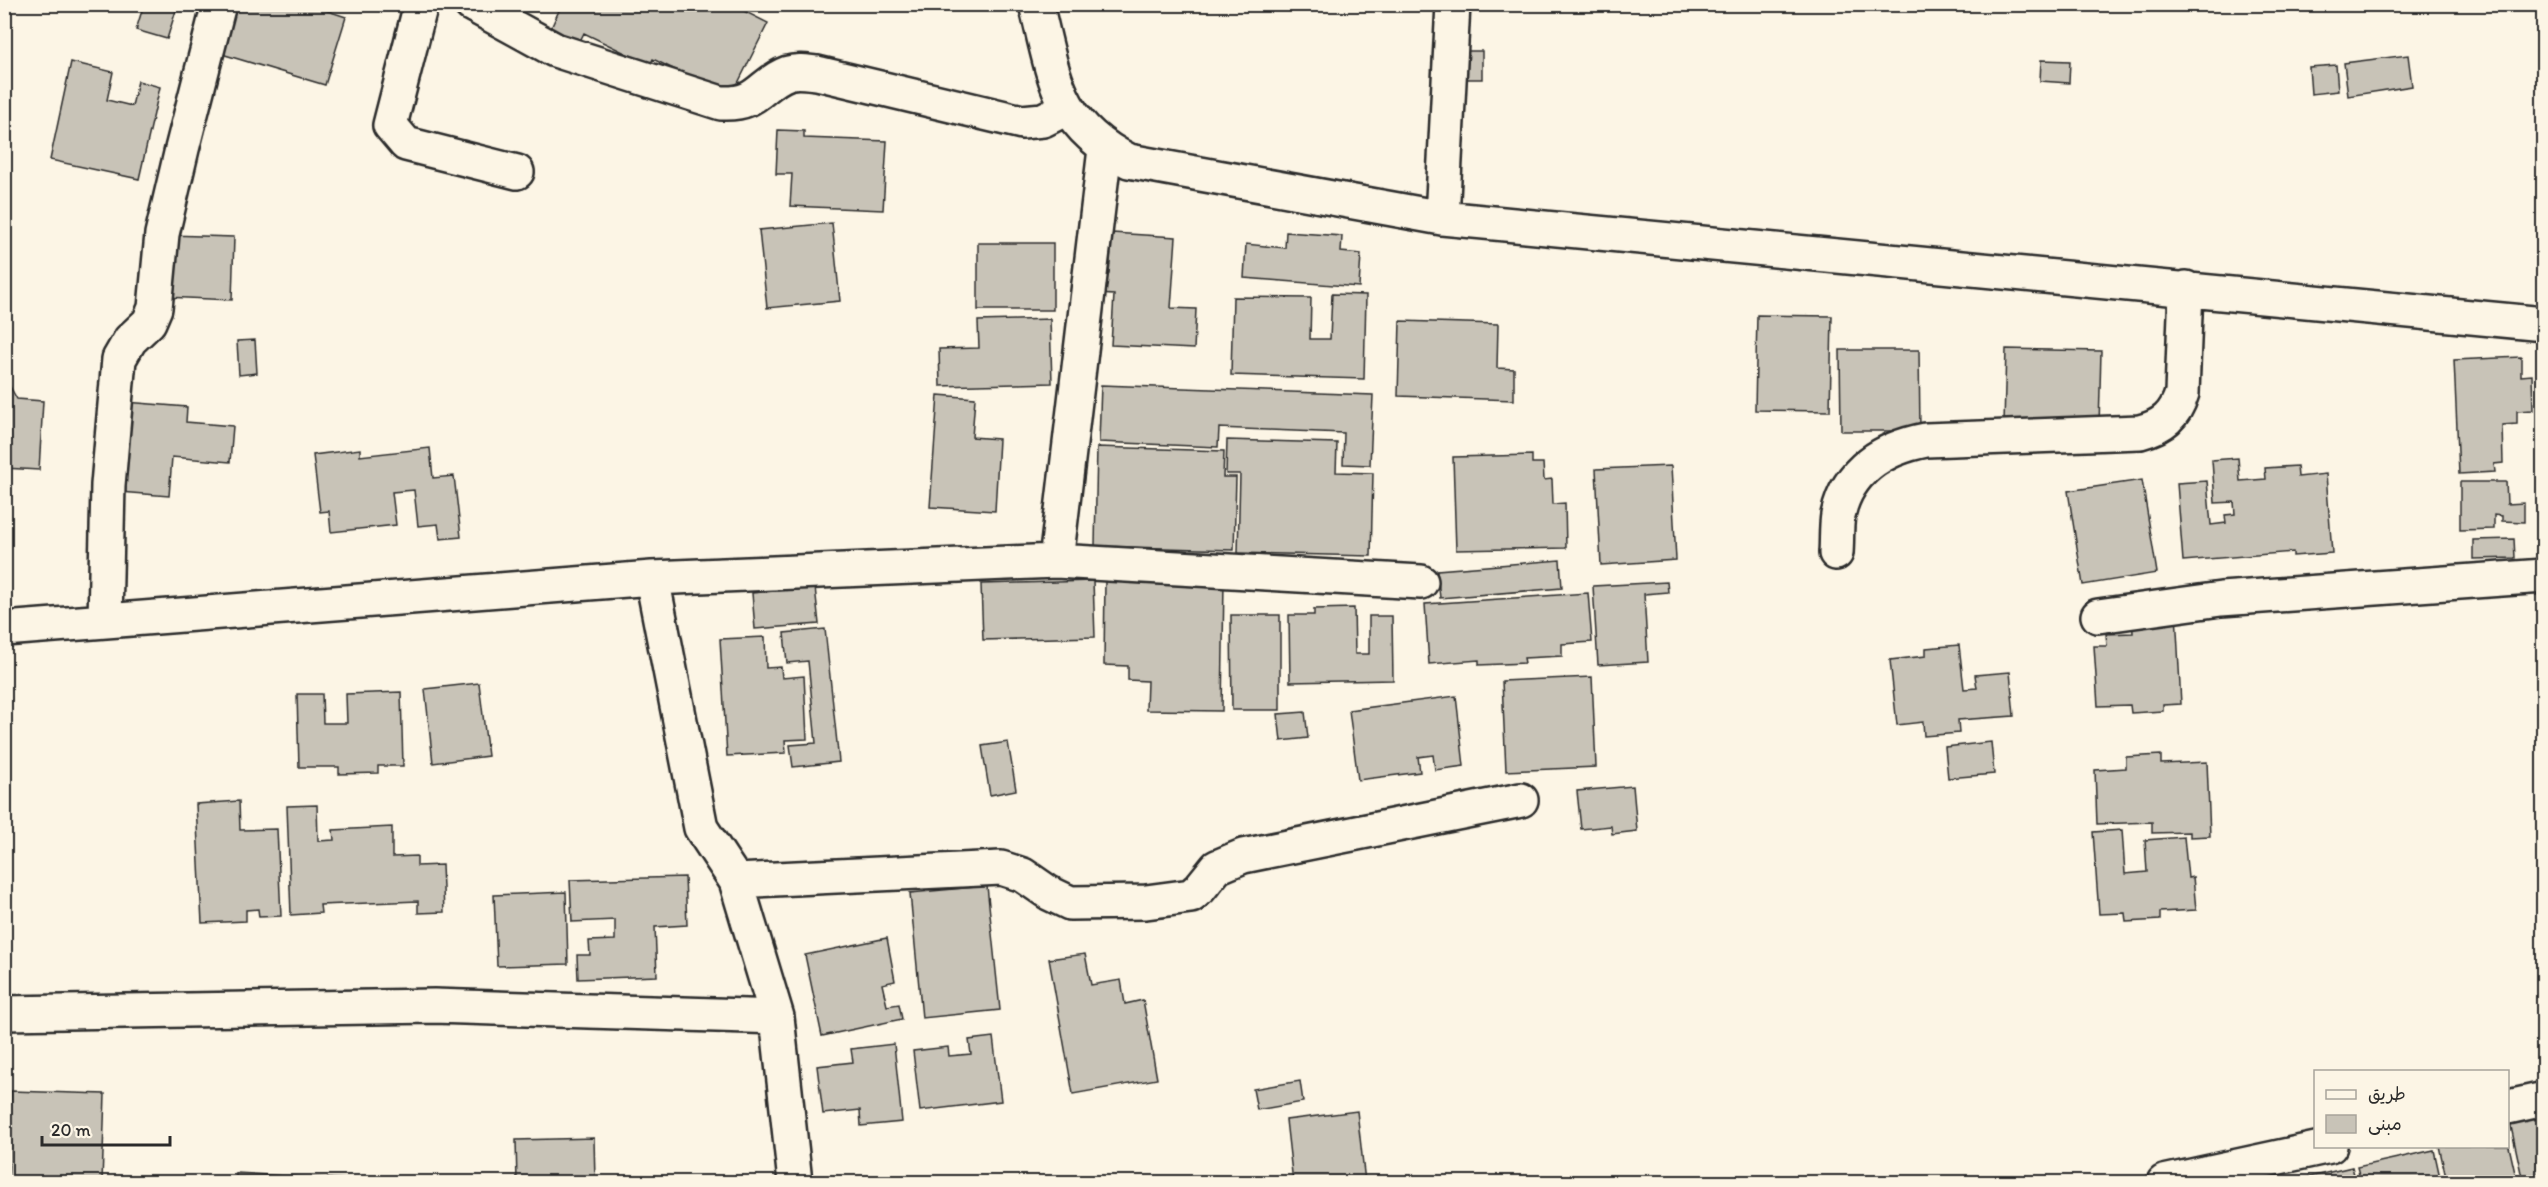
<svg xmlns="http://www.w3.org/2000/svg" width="2548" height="1187" font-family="Itim,'Playpen Sans Arabic',sans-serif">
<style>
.building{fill:#c8c3b7;stroke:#2b2b2b;stroke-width:1.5}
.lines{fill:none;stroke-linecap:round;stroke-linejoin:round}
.minor-casing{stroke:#2b2b2b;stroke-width:38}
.minor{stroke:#fcf5e5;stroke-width:33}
</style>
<rect width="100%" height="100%" fill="#fcf5e5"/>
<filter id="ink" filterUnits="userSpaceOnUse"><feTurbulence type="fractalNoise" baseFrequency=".0167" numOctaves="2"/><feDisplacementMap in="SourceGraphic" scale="12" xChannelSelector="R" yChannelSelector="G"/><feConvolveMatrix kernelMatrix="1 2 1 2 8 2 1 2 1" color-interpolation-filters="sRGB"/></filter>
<g filter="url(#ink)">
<!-- building -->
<path class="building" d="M 144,4 L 178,4 L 167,39 L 136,30 Z
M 229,4 L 307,4 L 346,17 L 325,85 L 215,52 Z
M 562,4 L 730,4 L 768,23 L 731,97 L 653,59 L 650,65 L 584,33 L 575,51 L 547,37 Z
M 1460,51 L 1482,51 L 1482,79 L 1460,79 Z
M 2408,55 L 2412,86 L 2348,96 L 2344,63 Z
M 2041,60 L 2070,61 L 2069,83 L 2040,81 Z
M 71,62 L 113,72 L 107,100 L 132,106 L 138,81 L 160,87 L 139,179 L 50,160 Z
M 2336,65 L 2338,91 L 2311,94 L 2309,67 Z
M 778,130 L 804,131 L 804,138 L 887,141 L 883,210 L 790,206 L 792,174 L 776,174 Z
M 832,223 L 840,301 L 767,308 L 759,230 Z
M 1286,232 L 1342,236 L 1341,252 L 1361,254 L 1359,287 L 1244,278 L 1246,244 L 1285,248 Z
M 1112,233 L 1176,237 L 1171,308 L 1196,309 L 1194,349 L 1111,345 L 1114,295 L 1098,294 L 1099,273 L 1109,274 Z
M 168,235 L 234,237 L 232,300 L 165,297 Z
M 978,243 L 1053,243 L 1053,310 L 978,310 Z
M 1332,294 L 1366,295 L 1364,379 L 1231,375 L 1233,297 L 1311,298 L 1310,339 L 1330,339 Z
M 1757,315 L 1832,316 L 1830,411 L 1755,410 Z
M 1050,319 L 1052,383 L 940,386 L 939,349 L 979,348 L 978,321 Z
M 1400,321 L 1498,324 L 1497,368 L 1514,369 L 1514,400 L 1398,396 Z
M 255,340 L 257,373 L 239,375 L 237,341 Z
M 2006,349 L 2101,351 L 2099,426 L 2004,424 Z
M 1840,350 L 1919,350 L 1920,431 L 1841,431 Z
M 2521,357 L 2521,376 L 2532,375 L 2533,410 L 2517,411 L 2517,424 L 2502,425 L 2503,463 L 2494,464 L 2495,472 L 2459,474 L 2454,360 Z
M 4,384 L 9,385 L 17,399 L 43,401 L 39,470 L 4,468 Z
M 1101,385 L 1373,395 L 1370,465 L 1343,464 L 1344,433 L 1219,428 L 1218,447 L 1099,442 Z
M 938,395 L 975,398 L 972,437 L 999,439 L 995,511 L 930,507 Z
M 101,400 L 187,407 L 186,422 L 233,426 L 230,462 L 172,457 L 169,496 L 94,490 Z
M 1227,440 L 1337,443 L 1336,472 L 1373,473 L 1371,556 L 1238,553 L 1240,474 L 1226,474 Z
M 1097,447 L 1224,451 L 1223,477 L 1236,477 L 1234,550 L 1095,546 Z
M 430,448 L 433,478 L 454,476 L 461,537 L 440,539 L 438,524 L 418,526 L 414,490 L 392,492 L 396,525 L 331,532 L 329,511 L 320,512 L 313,455 L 360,449 L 360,456 Z
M 1532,455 L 1532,463 L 1543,463 L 1544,480 L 1552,479 L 1553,504 L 1565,503 L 1566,548 L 1456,550 L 1453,457 Z
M 2238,458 L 2240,481 L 2266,479 L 2265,468 L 2297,466 L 2298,477 L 2326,474 L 2332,553 L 2293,556 L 2293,552 L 2183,561 L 2177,483 L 2207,481 L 2211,525 L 2226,523 L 2225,515 L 2235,514 L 2234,502 L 2215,503 L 2212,460 Z
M 1671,466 L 1676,560 L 1601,565 L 1596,469 Z
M 2142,480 L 2157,573 L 2083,585 L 2068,491 Z
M 2460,482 L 2506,482 L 2507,504 L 2524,503 L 2524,522 L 2502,521 L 2502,516 L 2494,515 L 2494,529 L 2460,530 Z
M 2514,539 L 2515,558 L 2473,559 L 2473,540 Z
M 1560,560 L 1562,588 L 1440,598 L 1437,570 Z
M 1105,578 L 1224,581 L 1222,711 L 1146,710 L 1147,681 L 1128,680 L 1128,666 L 1104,665 Z
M 1093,581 L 1095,637 L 983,640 L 981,584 Z
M 1667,582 L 1668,592 L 1644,594 L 1648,662 L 1598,665 L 1593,586 Z
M 815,587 L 819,624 L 755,629 L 752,593 Z
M 1588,593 L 1592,642 L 1562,644 L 1562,656 L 1524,658 L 1525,663 L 1479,665 L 1479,660 L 1429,664 L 1425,604 Z
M 1354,608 L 1355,654 L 1369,654 L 1369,616 L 1392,616 L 1393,680 L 1290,682 L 1289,615 L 1314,615 L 1314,609 Z
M 2176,613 L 2181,704 L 2163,705 L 2163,711 L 2131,713 L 2130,705 L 2098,706 L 2094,646 L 2107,646 L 2106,634 L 2133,633 L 2132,616 Z
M 1231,615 L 1280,615 L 1280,710 L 1232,710 Z
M 825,629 L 839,762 L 793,767 L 790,745 L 816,743 L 808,661 L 787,663 L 784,633 Z
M 765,637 L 766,668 L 781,667 L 782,678 L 804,676 L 807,739 L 785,740 L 786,753 L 727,756 L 720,639 Z
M 1959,645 L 1964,689 L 1977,688 L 1975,675 L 2010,672 L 2014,716 L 1958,720 L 1959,733 L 1924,736 L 1923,722 L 1897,725 L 1890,660 L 1926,656 L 1926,648 Z
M 1592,677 L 1596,767 L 1506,771 L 1502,681 Z
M 479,683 L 488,756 L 433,763 L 425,689 Z
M 401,692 L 403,766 L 378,766 L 378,773 L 339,774 L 339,767 L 299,767 L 297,694 L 322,694 L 323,723 L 347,723 L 346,694 Z
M 1456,696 L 1464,766 L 1435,770 L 1433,755 L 1418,757 L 1420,772 L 1358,780 L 1349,710 Z
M 1305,712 L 1308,738 L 1281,741 L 1278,714 Z
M 1008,742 L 1016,790 L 990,795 L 982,746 Z
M 1991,742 L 1994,774 L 1948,778 L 1945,747 Z
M 2161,755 L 2161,764 L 2207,762 L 2210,836 L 2190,837 L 2190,832 L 2152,833 L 2152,822 L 2097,824 L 2095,770 L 2126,768 L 2126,757 Z
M 1633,786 L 1637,831 L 1612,834 L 1611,826 L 1581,829 L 1577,791 Z
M 239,801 L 240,830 L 277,829 L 281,916 L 259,917 L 258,909 L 246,910 L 246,921 L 202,923 L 196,804 Z
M 317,805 L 318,841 L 334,840 L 333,830 L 392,827 L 392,857 L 417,856 L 417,866 L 442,865 L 444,912 L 418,913 L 418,901 L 320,905 L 321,913 L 291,915 L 287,806 Z
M 2122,830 L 2125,874 L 2147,872 L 2145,840 L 2184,837 L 2188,878 L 2193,877 L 2196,910 L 2160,912 L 2160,920 L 2126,922 L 2125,913 L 2099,914 L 2093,832 Z
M 685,877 L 687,925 L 655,927 L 657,976 L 578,979 L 577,955 L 590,955 L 589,941 L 615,940 L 615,920 L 572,922 L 570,880 Z
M 987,886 L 1000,1010 L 922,1018 L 910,893 Z
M 566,892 L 568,964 L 497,966 L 494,895 Z
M 887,938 L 895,981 L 882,984 L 887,1006 L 899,1004 L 902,1019 L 822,1036 L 805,955 Z
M 1085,954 L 1091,985 L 1121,980 L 1125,1004 L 1143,1000 L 1157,1079 L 1073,1094 L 1049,959 Z
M 993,1037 L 1001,1101 L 920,1111 L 913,1051 L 948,1047 L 949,1056 L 971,1054 L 969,1040 Z
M 894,1044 L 902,1122 L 861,1126 L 860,1110 L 823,1114 L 817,1066 L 853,1062 L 851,1049 Z
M 1300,1081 L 1303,1102 L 1257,1110 L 1253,1089 Z
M 11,1091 L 105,1094 L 102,1182 L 8,1182 Z
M 1357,1111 L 1365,1182 L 1293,1182 L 1286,1120 Z
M 2544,1115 L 2544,1182 L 2523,1182 L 2510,1122 Z
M 594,1138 L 595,1182 L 517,1182 L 516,1140 Z
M 2508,1142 L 2517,1182 L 2447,1182 L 2439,1146 L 2508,1146 Z
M 2434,1150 L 2441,1182 L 2361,1182 L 2357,1167 Z
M 2352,1167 L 2356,1182 L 2311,1182 L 2309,1177 Z
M 236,1173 L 353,1180 L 353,1182 L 236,1182 Z"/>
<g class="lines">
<!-- minor casing -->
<g class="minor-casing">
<path id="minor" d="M 421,4 L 390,125 L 406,144 L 517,172
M 471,4 L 555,50 L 721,103 C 760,105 760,83 788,73 C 797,70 808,72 817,73 L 1022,122 L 1043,120 L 1067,108
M 1036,4 C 1054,76 1056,124 1129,161 L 1442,218 L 2544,324
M 1442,218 L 1453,4
M 1836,553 C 1837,540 1836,527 1838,515 C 1848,469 1884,448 1926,440 L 2140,432 C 2163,426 2175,416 2182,393 L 2186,288
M 1056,561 L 1421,582
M 652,578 L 701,828 L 736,881 L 777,1017 L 795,1182
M 2098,616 L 2221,599 L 2544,576
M 105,621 L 108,485 L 119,359 L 130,340 L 149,322 L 155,308 L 162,234 L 182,149 L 219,4
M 4,629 L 652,578 L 1056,561 L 1105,149
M 736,881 L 1001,868 L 1023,875 L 1049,893 L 1070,903 L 1146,902 L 1191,896 L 1200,888 L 1217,867 L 1243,856 L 1521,800
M 4,1013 L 434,1006 L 777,1017
M 2508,1107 L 2544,1099
M 2164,1182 L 2330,1146"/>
</g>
<!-- minor -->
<use href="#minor" class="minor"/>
</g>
</g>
<!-- margin -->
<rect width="2548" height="1187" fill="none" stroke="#fcf5e5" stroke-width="24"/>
<rect x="12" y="12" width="2524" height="1163" fill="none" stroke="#2b2b2b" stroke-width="2" filter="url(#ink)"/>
<!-- legend -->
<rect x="2314" y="1070" width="195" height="78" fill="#fcf5e5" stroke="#a8a49b" stroke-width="1.5"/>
<rect x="2326" y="1090" width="30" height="9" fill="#fcf5e5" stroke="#a8a49b" stroke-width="1.5"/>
<text x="2368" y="1100" font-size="18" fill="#2b2b2b">طريق</text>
<rect x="2326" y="1115" width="30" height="18" fill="#c8c3b7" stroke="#a8a49b" stroke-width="1.5"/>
<text x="2368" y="1130" font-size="18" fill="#2b2b2b">مبنى</text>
<!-- scale -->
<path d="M42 1136v9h128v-9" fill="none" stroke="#2b2b2b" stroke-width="3"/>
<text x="51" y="1136" font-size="18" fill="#2b2b2b" stroke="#fcf5e5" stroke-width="4.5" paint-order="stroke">20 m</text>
</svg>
